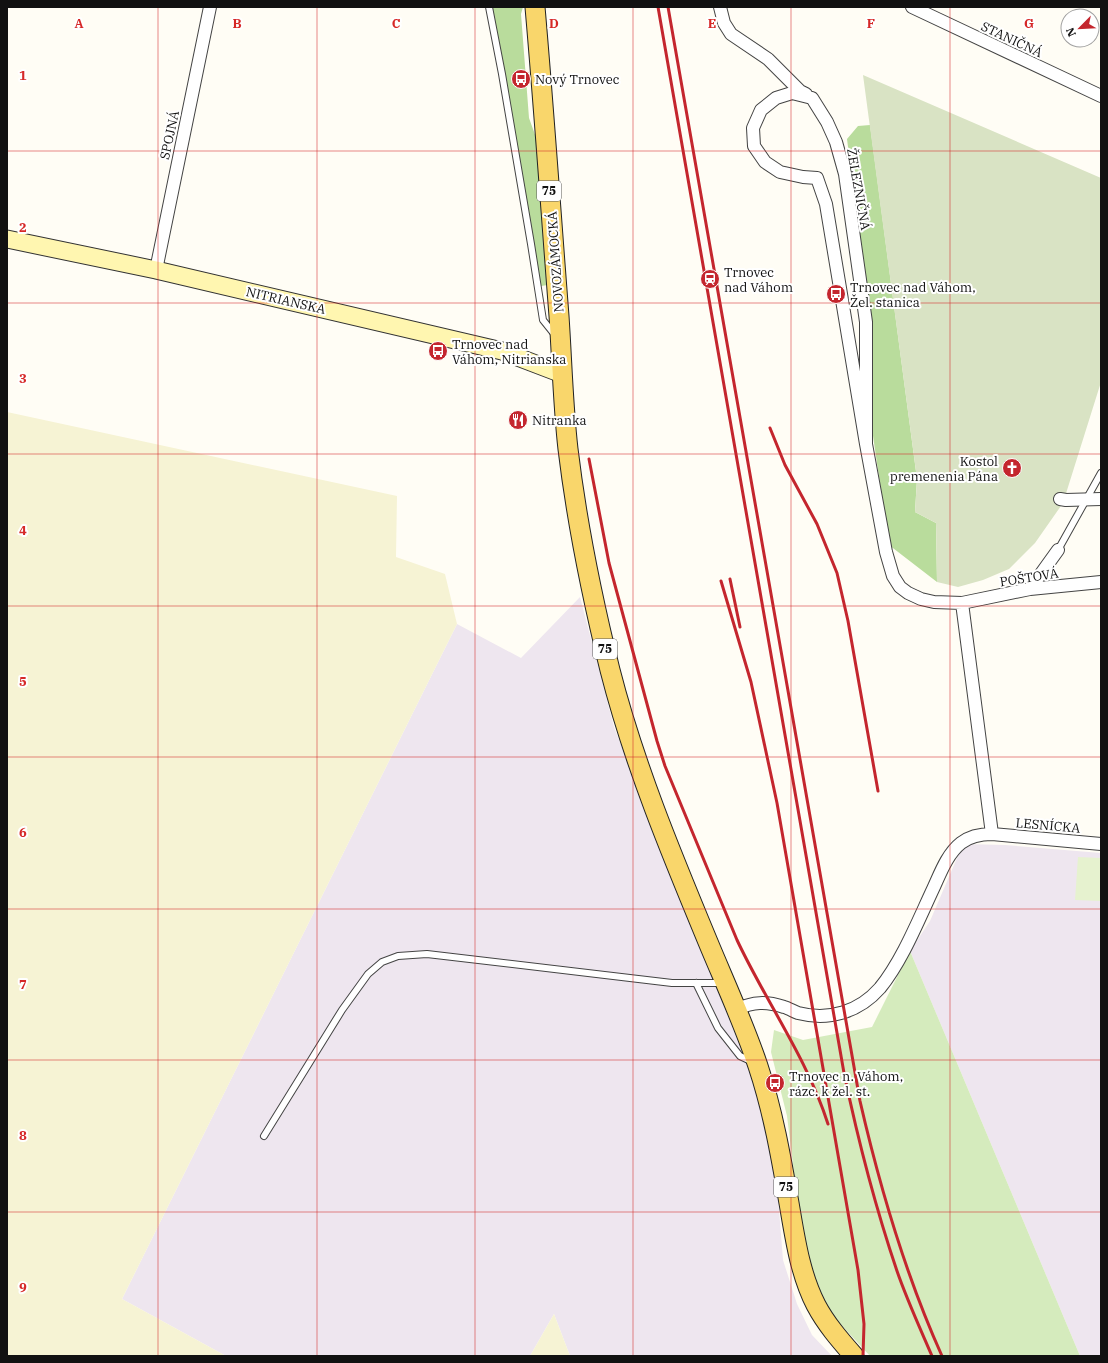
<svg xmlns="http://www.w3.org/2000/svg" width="1108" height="1363" font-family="'IBM Plex Serif',serif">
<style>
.industrial{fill:#eee6ef}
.farmland{fill:#f6f3d4}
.green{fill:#d5ebbd}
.forest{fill:#b9dc9c}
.cemetery{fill:#d9e3c4}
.pitch{fill:#e6f2cf}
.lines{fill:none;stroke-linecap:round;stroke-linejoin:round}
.service-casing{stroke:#444;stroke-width:8}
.minor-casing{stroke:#444;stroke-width:14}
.secondary-casing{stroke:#333;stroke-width:19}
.primary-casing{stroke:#222;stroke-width:21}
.service{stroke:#fff;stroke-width:6}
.minor{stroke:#fff;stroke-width:12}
.secondary{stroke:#fff6b0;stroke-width:17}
.primary{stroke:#f9d66b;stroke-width:19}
.rail{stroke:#c4262e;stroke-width:3}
.grid{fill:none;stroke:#d62828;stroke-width:1;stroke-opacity:0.55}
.labels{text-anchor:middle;stroke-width:4;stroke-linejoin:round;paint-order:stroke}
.shield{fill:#fff;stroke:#585858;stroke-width:1}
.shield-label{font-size:12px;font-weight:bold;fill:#111}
.street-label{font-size:13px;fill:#111;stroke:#fff}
.poi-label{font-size:13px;fill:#111;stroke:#fff;text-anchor:start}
.grid-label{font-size:13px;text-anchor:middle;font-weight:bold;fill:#d62828;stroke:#fff;stroke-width:4;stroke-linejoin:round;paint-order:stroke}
</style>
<rect width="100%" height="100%" fill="#fffdf5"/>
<!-- industrial -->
<path class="industrial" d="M 580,597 L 614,727 L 760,1098 L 777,1184 L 783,1260 L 797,1304 L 812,1335 L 832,1356 L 570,1356 L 554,1314 L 530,1356 L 226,1356 L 122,1299 L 457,624 L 521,658 Z
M 963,844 L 1005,845 L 1101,853 L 1101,1356 L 1080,1356 L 910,951 L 930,921 Z"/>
<!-- farmland -->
<path class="farmland" d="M 7,412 L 397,496 L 396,557 L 445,574 L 457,624 L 122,1299 L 226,1356 L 7,1356 Z
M 554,1314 L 570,1356 L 530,1356 Z"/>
<!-- green -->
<path class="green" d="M 910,951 L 1080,1356 L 870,1356 L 832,1315 L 811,1272 L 802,1238 L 787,1116 L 771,1052 L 774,1030 L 803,1040 L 872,1027 Z"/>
<!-- forest -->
<path class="forest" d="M 491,7 L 523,7 L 521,14 L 529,118 L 538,143 L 548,285 L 541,286 Z
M 870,125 L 917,479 L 915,512 L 936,523 L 937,582 L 889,545 L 872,429 L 870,321 L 847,139 L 858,126 Z"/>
<!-- cemetery -->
<path class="cemetery" d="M 863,75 L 1101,178 L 1101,382 L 1063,503 L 1035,543 L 1009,569 L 983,580 L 958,587 L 937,582 L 936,523 L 915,512 L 917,479 Z"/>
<!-- pitch -->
<path class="pitch" d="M 1078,857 L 1101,858 L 1101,901 L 1075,900 Z"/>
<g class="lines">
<!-- service casing -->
<g class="service-casing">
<path id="service" d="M 489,7 L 502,74 L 531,244 L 543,320 L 555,335
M 1058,550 L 1101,473
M 696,983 L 718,1028 L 740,1056 L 753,1062
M 264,1136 L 342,1010 L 368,974 L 382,962 L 398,956 L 427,954 L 672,983 L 722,983"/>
</g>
<!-- minor casing -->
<g class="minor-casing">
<path id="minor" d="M 720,7 L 724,23 L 731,34 L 768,59 L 800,91 L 806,94
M 912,7 L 1101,96
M 156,270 L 210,7
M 866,444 L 826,204 L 817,178 L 803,177 L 780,172 L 765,162 L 754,146 L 753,128 L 761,110 L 776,98 L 792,93 L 812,98 L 827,122 L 836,142 L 845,174 L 866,322 L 866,444 L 886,552 L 893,576 L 900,587 L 908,593 L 921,599 L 934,602 L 962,603 L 1030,589 L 1101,582
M 1060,499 L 1066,500 L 1101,499
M 1030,589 L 1058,550
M 962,603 L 992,834
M 737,1009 C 753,1002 766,1001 784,1007 C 788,1008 793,1011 798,1013 C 829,1021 859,1012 880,988 C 902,961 918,921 933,889 C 940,874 947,854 961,843 C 970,836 982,834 992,834 L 1101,844"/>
</g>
<!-- secondary casing -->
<g class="secondary-casing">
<path id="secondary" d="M 7,239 L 156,270 L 502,351 L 562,374"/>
</g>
<!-- primary casing -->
<g class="primary-casing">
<path id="primary" d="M 535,7 C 544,110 551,213 559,316 C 562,360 563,405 568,449 C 577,524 592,597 610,670 C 634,764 671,853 708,942 C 725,983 744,1024 758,1066 C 773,1111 781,1157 789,1203 C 795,1238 800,1274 816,1305 C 826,1324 840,1340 854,1356"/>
</g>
<!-- service -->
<use href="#service" class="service"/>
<!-- minor -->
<use href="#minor" class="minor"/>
<!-- secondary -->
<use href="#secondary" class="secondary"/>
<!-- primary -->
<use href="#primary" class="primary"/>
<!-- rail -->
<path class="rail" d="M 658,7 L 844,1073 C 858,1140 875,1206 897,1271 C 907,1300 920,1328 932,1356
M 668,7 L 860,1101 C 880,1188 905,1274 942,1356
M 770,428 L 785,465 L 817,524 L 837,573 L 848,621 L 878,791
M 589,459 L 609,563 L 657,741 L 665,766 L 737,940 C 766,1002 807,1058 828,1124
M 730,579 L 740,627
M 721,581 L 751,682 L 777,803 L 858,1270 L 864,1324 L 863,1356"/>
</g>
<!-- grid -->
<path class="grid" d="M 158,7 L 158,1356M 317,7 L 317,1356M 475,7 L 475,1356M 633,7 L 633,1356M 791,7 L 791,1356M 950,7 L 950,1356M 7,151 L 1101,151M 7,303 L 1101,303M 7,454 L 1101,454M 7,606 L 1101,606M 7,757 L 1101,757M 7,909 L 1101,909M 7,1060 L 1101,1060M 7,1212 L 1101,1212"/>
<!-- icons -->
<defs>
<g id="bus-disc" transform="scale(1)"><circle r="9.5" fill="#c4262e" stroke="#fff"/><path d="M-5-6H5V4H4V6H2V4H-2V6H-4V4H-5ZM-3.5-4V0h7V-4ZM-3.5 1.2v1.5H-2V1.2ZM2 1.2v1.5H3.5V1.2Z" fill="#fff"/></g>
<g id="station-disc" transform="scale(1)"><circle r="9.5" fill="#c4262e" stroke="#fff"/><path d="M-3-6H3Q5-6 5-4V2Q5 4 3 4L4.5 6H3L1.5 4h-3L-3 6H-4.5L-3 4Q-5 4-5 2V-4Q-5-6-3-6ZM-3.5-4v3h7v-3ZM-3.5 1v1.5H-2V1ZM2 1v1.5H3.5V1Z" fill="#fff"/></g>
<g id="restaurant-disc" transform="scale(1)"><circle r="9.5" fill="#c4262e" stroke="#fff"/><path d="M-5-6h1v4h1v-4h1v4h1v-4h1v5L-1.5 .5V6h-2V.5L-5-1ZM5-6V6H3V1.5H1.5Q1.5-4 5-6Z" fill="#fff"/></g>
<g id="church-disc" transform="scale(1)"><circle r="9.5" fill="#c4262e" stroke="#fff"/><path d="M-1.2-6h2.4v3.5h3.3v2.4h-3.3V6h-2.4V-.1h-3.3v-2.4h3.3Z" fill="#fff"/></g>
</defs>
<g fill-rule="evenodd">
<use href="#bus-disc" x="521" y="79"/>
<use href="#station-disc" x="710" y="279"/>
<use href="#bus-disc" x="836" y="294"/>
<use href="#bus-disc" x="438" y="351"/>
<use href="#restaurant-disc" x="518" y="420"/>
<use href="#church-disc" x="1012" y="468"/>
<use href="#bus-disc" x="775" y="1083"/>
</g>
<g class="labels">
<!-- shield labels -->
<g class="shield">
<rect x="537" y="181" width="24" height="20" rx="3"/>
<rect x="593" y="639" width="24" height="20" rx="3"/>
<rect x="774" y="1177" width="24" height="20" rx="3"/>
</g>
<g class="shield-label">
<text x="549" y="195">75</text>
<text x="605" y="653">75</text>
<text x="786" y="1191">75</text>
</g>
<!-- street labels -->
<g class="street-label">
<text transform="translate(1012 39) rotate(25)" y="5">STANIČNÁ</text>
<text transform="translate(169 135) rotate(-78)" y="5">SPOJNÁ</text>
<text transform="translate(859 189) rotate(80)" y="5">ŽELEZNIČNÁ</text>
<text transform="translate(555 262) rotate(-94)" y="5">NOVOZÁMOCKÁ</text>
<text transform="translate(286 300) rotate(13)" y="5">NITRIANSKA</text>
<text transform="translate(1029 577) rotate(-9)" y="5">POŠTOVÁ</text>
<text transform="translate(1048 825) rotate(5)" y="5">LESNÍCKA</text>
</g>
<!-- poi labels -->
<g class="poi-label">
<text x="535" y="84">Nový Trnovec</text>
<text x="724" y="277">Trnovec<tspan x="724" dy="15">nad Váhom</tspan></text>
<text x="850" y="292">Trnovec nad Váhom,<tspan x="850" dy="15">Žel. stanica</tspan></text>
<text x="452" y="349">Trnovec nad<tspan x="452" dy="15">Váhom, Nitrianska</tspan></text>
<text x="532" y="425">Nitranka</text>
<text x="998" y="466" text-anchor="end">Kostol<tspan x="998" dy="15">premenenia Pána</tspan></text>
<text x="789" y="1081">Trnovec n. Váhom,<tspan x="789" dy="15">rázc. k žel. st.</tspan></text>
</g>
</g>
<g class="grid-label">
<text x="79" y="28">A</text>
<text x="237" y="28">B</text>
<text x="396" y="28">C</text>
<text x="554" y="28">D</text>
<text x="712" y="28">E</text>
<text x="871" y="28">F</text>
<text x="1029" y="28">G</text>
<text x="23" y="80">1</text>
<text x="23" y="232">2</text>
<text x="23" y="383">3</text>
<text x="23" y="535">4</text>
<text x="23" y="686">5</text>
<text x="23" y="837">6</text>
<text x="23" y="989">7</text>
<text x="23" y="1140">8</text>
<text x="23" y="1292">9</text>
</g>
<!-- border -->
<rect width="1108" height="1363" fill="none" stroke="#111111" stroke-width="16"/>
<!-- north arrow -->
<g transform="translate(1080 28) rotate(246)"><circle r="19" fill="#ffffff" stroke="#a0a0a0"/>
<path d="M0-3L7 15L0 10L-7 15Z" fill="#c4262e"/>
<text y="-6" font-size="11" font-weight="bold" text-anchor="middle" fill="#111111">N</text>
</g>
</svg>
